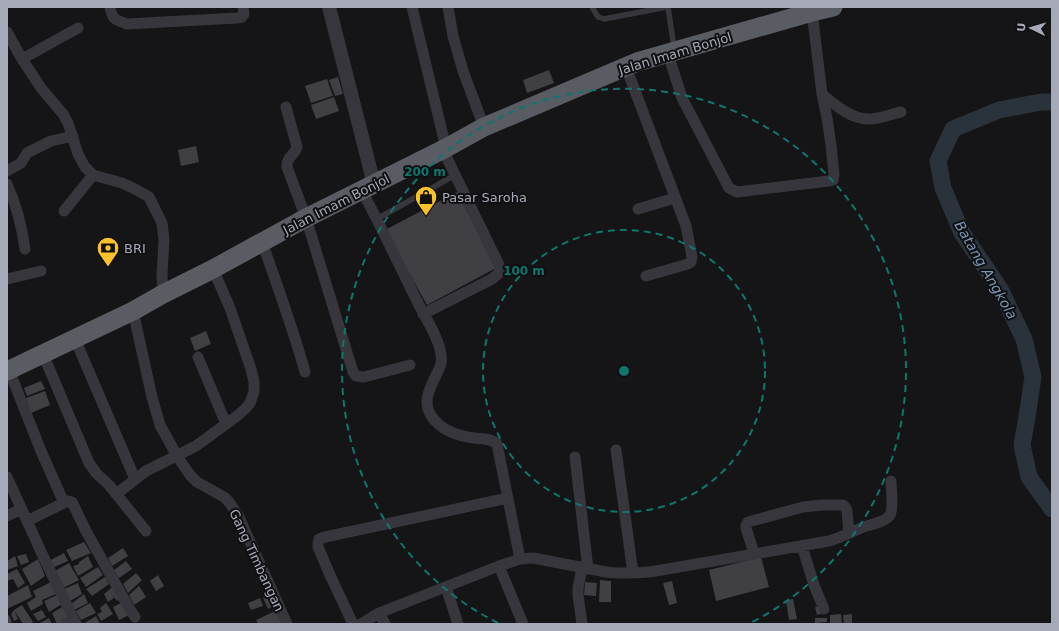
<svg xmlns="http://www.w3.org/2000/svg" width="1059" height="631" font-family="'DejaVu Sans',sans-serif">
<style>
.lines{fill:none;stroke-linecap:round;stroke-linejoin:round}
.river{stroke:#2a333b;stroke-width:17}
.building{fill:#3f3f44}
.service{stroke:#36363c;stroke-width:5.5}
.minor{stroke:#36363c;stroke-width:11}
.tertiary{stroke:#36363c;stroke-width:14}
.trunk{stroke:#5a5c64;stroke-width:19}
.ring{fill:none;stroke:#0f766e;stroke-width:2;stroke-dasharray:7 5}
.labels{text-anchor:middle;stroke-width:4;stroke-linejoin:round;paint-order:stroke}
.street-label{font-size:13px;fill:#a6aab8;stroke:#101012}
.poi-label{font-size:13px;fill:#a6aab8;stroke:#101012;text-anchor:start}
.water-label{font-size:14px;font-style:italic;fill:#7b96b4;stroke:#101012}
.centre{fill:#0f766e;stroke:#101012;stroke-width:2}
.ring-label{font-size:12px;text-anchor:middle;font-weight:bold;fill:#0f766e;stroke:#101012;stroke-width:4;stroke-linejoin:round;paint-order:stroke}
</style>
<rect width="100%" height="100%" fill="#151517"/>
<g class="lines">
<!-- river -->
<path class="river" d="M 1052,102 L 1041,102 L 999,110 L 953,129 L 938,161 L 943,188 L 962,233 L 1000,289 L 1024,339 L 1033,377 L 1027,417 L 1022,445 L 1029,477 L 1052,509"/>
</g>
<!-- building -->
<path class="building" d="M 549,70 L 554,83 L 527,93 L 523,80 Z
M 338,77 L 343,94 L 335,96 L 329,80 Z
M 327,79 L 333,96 L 311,103 L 305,86 Z
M 334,97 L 339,111 L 316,119 L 311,105 Z
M 196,146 L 199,162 L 181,166 L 178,150 Z
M 457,192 L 496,268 L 427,305 L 385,230 Z
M 206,331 L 211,344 L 195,351 L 190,338 Z
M 41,381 L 45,389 L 27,396 L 24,388 Z
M 45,391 L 50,405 L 31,413 L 26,398 Z
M 84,542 L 91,553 L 72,561 L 66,550 Z
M 123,548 L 128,556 L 112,566 L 108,558 Z
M 64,553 L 68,561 L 52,568 L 49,561 Z
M 26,554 L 29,562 L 21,565 L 17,556 Z
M 15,556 L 18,566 L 7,570 L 7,561 Z
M 88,556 L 93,567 L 78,576 L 73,566 L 79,564 L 79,562 Z
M 761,557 L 769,587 L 716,601 L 709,570 Z
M 38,559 L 45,576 L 31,586 L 22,569 Z
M 126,561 L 132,569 L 119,578 L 114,570 Z
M 69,563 L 79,580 L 63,588 L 55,571 Z
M 98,567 L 103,575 L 86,587 L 80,578 Z
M 17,569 L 25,583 L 18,588 L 13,579 L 7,581 L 7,574 Z
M 136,573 L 142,580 L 128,593 L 123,584 Z
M 158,575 L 164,586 L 156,591 L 150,581 Z
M 105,577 L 109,584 L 92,596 L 86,589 Z
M 600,580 L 611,581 L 611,602 L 599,602 Z
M 672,581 L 677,603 L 669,605 L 663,583 Z
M 51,582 L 56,594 L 42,600 L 43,604 L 31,611 L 27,603 L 36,597 L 33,591 Z
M 585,582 L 597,583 L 596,596 L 584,595 Z
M 78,583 L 82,594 L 70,601 L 64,589 Z
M 28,585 L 32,597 L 7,609 L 7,596 Z
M 114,586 L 122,598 L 117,601 L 111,593 L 114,598 L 108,602 L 104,594 Z
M 139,586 L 146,597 L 134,605 L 129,595 Z
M 84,594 L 88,603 L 74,610 L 71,604 Z
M 269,594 L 274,606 L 268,609 L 263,598 Z
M 57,595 L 62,604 L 49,612 L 44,601 Z
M 260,598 L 263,606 L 251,610 L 248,603 Z
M 793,599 L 797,619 L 789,620 L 786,600 Z
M 123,602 L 131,614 L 119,620 L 113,607 Z
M 90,603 L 96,613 L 81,620 L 76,611 Z
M 106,603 L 113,614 L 101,621 L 97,614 L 102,612 L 100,608 Z
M 22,605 L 33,622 L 30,624 L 23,624 L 14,610 Z
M 64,606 L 71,617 L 57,624 L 52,613 Z
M 820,606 L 823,613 L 817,615 L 815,607 Z
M 14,610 L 18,619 L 14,621 L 11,614 Z
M 42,610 L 46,617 L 38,621 L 33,614 Z
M 275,611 L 282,623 L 279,624 L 258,624 L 256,620 Z
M 841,614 L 842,623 L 830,624 L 830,615 Z
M 852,614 L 852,624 L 844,624 L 843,615 Z
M 9,615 L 12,622 L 7,624 L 7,616 Z
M 96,616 L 100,624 L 83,624 Z
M 49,618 L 52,624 L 38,624 Z
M 815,618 L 827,618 L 827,622 L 815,623 Z"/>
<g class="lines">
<!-- service -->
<path class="service" d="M 592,7 L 598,17 L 604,19 L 667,7
M 668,7 L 673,41 L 676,49
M 377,219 L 455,175"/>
<!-- minor -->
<path class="minor" d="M 110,7 C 112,20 116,20 127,24 L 237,18 L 242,17 L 244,14 L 243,7
M 412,7 L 446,148
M 448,7 L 453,36 L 463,71 L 484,127
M 7,32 L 22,59 L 41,88 L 63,114 L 68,123 L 78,154 L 85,167 L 93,175 L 122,183 L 137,190 L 149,197 L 162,223 L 164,240 L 162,275 L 163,294
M 668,54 L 682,98 L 729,188 L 737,192 L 829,181 L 833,180 L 834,174 L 831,145 L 827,118 L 822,94 L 812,12
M 22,59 L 78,28
M 626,67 L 686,226 L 692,257 L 691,262 L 688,264 L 646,276
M 822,94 C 835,105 852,120 870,119 C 880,119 891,114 901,112
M 286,107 L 297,147 C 295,155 286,157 287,167 L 306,218 L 353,372 L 356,376 L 364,377 L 410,365
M 7,171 L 21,163 L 27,153 L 51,141 L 73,136
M 7,184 C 16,204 22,227 25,249
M 362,191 C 382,228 400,267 419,305 C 426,319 436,333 440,349 C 441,353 442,359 441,364 C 435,381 419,399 432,417 C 442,431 458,436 474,438 C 482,439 491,438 497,444 L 520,559
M 638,209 L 675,198
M 64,211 L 93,175
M 262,242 C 277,285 293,328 305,372
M 7,279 L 41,271
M 133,311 L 152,397 L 160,425 L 177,456 L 190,475 L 197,482 L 224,497 L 229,502 L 238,515 L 287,624
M 423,314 L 492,279 L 499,273 L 500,267 L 443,150
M 75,339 L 135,479
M 43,354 L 89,463 L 97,474 L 109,485 L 146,531
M 198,357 L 226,424
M 9,370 L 41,451 L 64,503
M 616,450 L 633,573
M 575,457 L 588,569
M 7,477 L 43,556 L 76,624
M 116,494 L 128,485 L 146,471 L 196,446 L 237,416 L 246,408 L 250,403 L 254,392 L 254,382 L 251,369 L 230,308 L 213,269
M 7,516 L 21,509
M 27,521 L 68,501 L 72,502 L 86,531 L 129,608 L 135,617
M 802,546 L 814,585 L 824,609
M 754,553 L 746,528 L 746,525 L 748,522 L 803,507 L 822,505 L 843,505 L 846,508 L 847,511 L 849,533
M 499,566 L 523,624
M 446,587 L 458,624
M 379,613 L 385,624
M 65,624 L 74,619
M 353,624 L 330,575 L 318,547 L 318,543 L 319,539 L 325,537 L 508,498
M 361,624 L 379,613 L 499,566 L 520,559 L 533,558 L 606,572 C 621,574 635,573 650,572 L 829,541 C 840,538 850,533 861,528 C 868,525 886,522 890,515 C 894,508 891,489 891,481
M 582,624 L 578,595 L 578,588 L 582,568"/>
<!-- tertiary -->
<path class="tertiary" d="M 329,7 L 374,184"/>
<!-- trunk -->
<path class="trunk" d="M 7,371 L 133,311 L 163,294 L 213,269 L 306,218 L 446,148 L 484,127 L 637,62 L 812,12 L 833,7"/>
</g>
<!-- distance rings -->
<g class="ring">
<circle cx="624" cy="371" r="141"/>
<path d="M498 623A282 282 0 1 1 750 623"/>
</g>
<!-- icons -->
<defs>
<g id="shop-pin" transform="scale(1.15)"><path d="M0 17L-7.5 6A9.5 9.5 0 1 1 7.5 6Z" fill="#fac22a" stroke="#101012"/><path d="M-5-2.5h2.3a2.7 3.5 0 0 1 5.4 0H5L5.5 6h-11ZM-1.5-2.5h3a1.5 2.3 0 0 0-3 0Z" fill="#111"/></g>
<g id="bank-pin" transform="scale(1.15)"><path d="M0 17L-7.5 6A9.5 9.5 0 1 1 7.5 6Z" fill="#fac22a" stroke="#101012"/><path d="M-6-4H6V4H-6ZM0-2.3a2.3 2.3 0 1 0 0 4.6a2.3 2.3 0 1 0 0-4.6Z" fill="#111"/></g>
</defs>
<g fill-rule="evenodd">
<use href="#shop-pin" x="426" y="197"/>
<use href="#bank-pin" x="108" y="248"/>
</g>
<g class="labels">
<!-- street labels -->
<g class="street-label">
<text transform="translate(675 53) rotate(-17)" y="5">Jalan Imam Bonjol</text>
<text transform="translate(336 204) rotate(-27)" y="5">Jalan Imam Bonjol</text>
<text transform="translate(257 560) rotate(65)" y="5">Gang Timbangan</text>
</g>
<!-- poi labels -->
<g class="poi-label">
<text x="442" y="202">Pasar Saroha</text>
<text x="124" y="253">BRI</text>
</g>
<!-- water labels -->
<g class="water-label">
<text transform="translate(986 270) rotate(60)" y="5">Batang Angkola</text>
</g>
</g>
<circle cx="624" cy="371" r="6" class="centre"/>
<g class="ring-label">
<text x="425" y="176">200 m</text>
<text x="524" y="275">100 m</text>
</g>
<!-- border -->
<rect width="1059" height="631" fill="none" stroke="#a6aab8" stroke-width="16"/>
<!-- north arrow -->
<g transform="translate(1031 28) rotate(275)" stroke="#101012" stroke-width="3" paint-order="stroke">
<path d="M0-3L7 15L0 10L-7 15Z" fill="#a6aab8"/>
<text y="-6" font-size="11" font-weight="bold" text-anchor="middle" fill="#a6aab8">U</text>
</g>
</svg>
